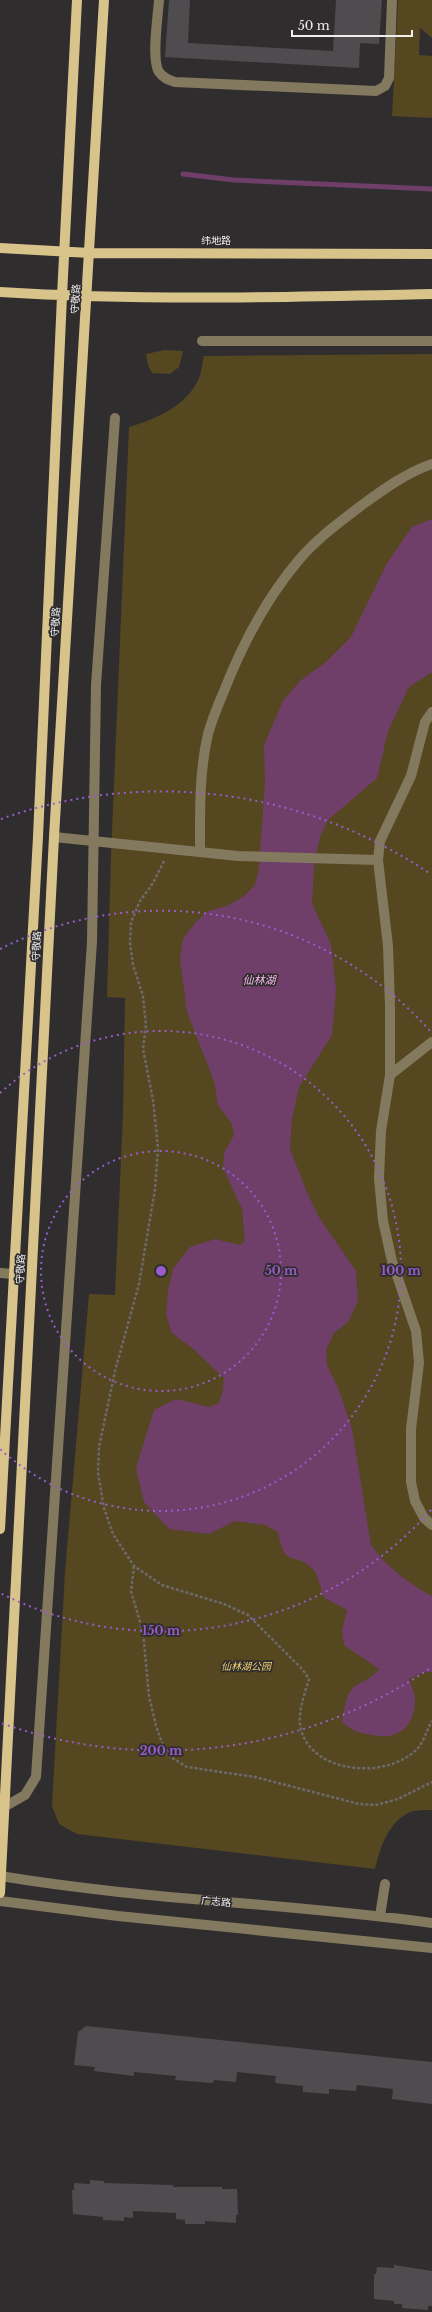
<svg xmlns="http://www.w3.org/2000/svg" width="432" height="2312" font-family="'Libre Baskerville','Noto Sans SC',serif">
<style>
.green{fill:#554720}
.water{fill:#6f3f6a}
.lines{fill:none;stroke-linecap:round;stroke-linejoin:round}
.stream{stroke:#6f3f6a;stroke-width:5}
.building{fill:#4e4c4e}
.path{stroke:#6d6a6c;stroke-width:2.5;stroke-dasharray:3 2;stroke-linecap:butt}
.minor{stroke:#83795e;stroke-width:10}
.major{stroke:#d8c48b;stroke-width:10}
.ring{fill:none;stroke:#985ccb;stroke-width:2;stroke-dasharray:2 4}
.labels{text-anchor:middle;stroke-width:3.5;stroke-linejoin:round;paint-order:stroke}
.street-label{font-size:10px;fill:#efedee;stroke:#302d2f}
.park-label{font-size:10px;font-style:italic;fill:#f0d070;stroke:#302d2f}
.water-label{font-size:11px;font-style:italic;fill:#f7bbf0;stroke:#302d2f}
.centre{fill:#985ccb;stroke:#302d2f;stroke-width:2}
.ring-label{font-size:12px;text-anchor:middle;font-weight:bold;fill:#985ccb;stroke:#302d2f;stroke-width:3.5;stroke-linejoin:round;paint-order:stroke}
</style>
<rect width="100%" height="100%" fill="#302d2f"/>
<!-- green -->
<path class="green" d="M 398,0 L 432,0 L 432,38 L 420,28 L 419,55 L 432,56 L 432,118 L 392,116 Z
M 164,350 L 183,351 L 179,367 L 170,374 L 152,373 L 148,365 L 146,354 Z
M 432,354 L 432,1810 C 426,1810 416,1810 410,1812 C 388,1822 380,1848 375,1869 L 77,1834 L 59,1824 L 52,1806 L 65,1572 L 89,1294 L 115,1295 L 123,1113 L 125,998 L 107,997 L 111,855 L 129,427 C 156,419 187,406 199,378 C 202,371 202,363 204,356 Z"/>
<!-- water -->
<path class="water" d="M 432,519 L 432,672 L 409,687 L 388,731 L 377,778 L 328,820 L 320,837 L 314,866 L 312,904 L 331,944 L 336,990 L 332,1035 L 299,1087 L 292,1119 L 290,1149 L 308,1195 L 320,1219 L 356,1271 L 358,1301 L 348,1322 L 334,1333 L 326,1350 L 327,1365 L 339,1390 L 352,1429 L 371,1545 C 386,1566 409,1584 432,1596 L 432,1672 L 423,1672 L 409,1679 C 411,1685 415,1693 415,1699 C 415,1726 398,1741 372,1735 C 359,1733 352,1731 342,1722 C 344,1711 345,1698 352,1689 C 359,1681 369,1682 379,1669 L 344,1645 L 342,1631 L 347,1610 L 325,1598 C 320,1590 319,1575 313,1569 C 295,1550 285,1571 278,1532 L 265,1525 L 235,1521 L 209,1534 L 169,1529 L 144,1502 L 136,1468 L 154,1410 L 176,1399 L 209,1407 L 219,1403 L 223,1390 L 224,1378 L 191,1347 L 172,1333 L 166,1315 L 168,1291 L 173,1269 L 190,1247 L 215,1239 L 240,1245 L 245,1241 L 242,1209 L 223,1168 L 224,1153 L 234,1135 L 232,1124 L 218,1105 L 214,1081 L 187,1012 L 180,959 L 183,939 L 195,923 L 208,911 L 227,906 L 243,897 L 255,885 L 259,868 L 265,783 L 264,745 L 283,701 L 300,681 L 326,662 L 351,637 L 387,563 L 412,527 Z"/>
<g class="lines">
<!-- stream -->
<path class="stream" d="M 183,174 L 234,180 L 432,189"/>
</g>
<!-- building -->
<path class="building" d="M 169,0 L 190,0 L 188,43 L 333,51 L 336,0 L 382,0 L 379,44 L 360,43 L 359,68 L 165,57 Z
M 86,2026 L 432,2062 L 432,2104 L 392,2099 L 393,2089 L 357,2085 L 356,2091 L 329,2089 L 329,2094 L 303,2092 L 303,2086 L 275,2083 L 276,2076 L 237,2072 L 236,2082 L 214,2080 L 213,2083 L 175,2080 L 176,2076 L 134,2072 L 134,2076 L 94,2071 L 95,2067 L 74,2065 L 78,2032 Z
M 90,2180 L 104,2181 L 104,2183 L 173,2185 L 173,2187 L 222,2187 L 222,2189 L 237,2189 L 238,2215 L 236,2215 L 236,2223 L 205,2221 L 205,2224 L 185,2224 L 185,2220 L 176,2219 L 176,2213 L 133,2211 L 133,2218 L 124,2217 L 124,2221 L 103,2220 L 103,2217 L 73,2214 L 72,2190 L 74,2190 L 74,2183 L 90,2184 Z
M 394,2265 L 432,2271 L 432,2306 L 428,2306 L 428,2310 L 402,2308 L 402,2304 L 394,2304 L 394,2301 L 374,2299 L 374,2274 L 376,2274 L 377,2267 L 394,2268 Z"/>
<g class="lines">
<!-- path -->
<path class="path" d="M 164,861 L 153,883 L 140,901 L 131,922 L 130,943 L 133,965 L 143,996 L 146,1025 L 143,1049 L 153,1100 L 158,1148 L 155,1189 L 139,1284 L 115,1371 L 99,1447 L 98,1473 L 104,1508 L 113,1534 L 134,1566 L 162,1585 L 224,1604 L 248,1615 L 303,1670 L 309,1679 C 304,1696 296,1716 302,1733 C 317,1775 389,1779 418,1748 C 424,1741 427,1729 432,1721
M 134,1566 L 131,1591 L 143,1632 L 149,1696 L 156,1726 L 166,1754 L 187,1767 L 255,1777 L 359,1804 L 376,1805 L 398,1799 L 432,1782"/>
<!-- minor -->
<path class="minor" d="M 159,0 C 158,16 151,60 159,72 C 163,78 169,80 175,82 L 376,91 L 385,86 L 389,78 L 392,0
M 202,341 L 432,341
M 432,712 L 425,722 L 411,776 L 380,841 L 378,860 L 388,946 L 390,1006 L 390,1075 L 381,1131 L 379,1178 L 383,1221 L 392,1261 L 416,1331 L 419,1363 L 411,1429 L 411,1482 L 415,1501 L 424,1518 L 432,1525
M 54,837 L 238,856 L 378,860
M 200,851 C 200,812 199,773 208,734 C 212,720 218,705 224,691 C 242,645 266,599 298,561 C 316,539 340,522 362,505 C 384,489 406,473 432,464
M 390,1075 L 432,1042
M 0,1273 L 14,1274
M 4,1807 L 25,1795 L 36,1777 L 92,942 L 96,685 L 115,418
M 0,1876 C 143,1900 288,1903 432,1923
M 0,1901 L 118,1916 L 432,1948
M 380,1916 L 385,1884"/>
<!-- major -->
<path class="major" d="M 0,248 L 90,253 L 432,254
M 0,292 C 144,301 288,297 432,294
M 0,1529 L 38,837 L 62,296 L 77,0
M 0,1893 L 54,837 L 104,0"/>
</g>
<!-- distance rings -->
<g class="ring">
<circle cx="161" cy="1271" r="120"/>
<path d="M0 1093A240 240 0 1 1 0 1449"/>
<path d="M431 1510A360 360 0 0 1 0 1593M0 949A360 360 0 0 1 431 1032"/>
<path d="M429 1669A480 480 0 0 1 1 1723M1 819A480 480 0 0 1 429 873"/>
</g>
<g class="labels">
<!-- street labels -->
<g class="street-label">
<text x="216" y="244">纬地路</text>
<text transform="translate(75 299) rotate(-86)" y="4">守敬路</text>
<text transform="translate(55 622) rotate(-86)" y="4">守敬路</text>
<text transform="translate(36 946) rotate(-87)" y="4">守敬路</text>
<text transform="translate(20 1269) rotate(-87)" y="4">守敬路</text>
<text transform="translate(216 1901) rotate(5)" y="4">广志路</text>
</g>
<!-- park labels -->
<g class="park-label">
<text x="246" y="1670">仙林湖公园</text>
</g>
<!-- water labels -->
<g class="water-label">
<text x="259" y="984">仙林湖</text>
</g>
</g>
<circle cx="161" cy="1271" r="6" class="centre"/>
<g class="ring-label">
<text x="281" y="1275">50 m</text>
<text x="401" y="1275">100 m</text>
<text x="161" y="1635">150 m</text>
<text x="161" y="1755">200 m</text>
</g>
<!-- scale -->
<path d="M292 30v6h120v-6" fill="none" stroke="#efedee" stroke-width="2"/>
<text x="298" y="30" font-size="12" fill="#efedee" stroke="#302d2f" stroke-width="3" paint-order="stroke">50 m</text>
</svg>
